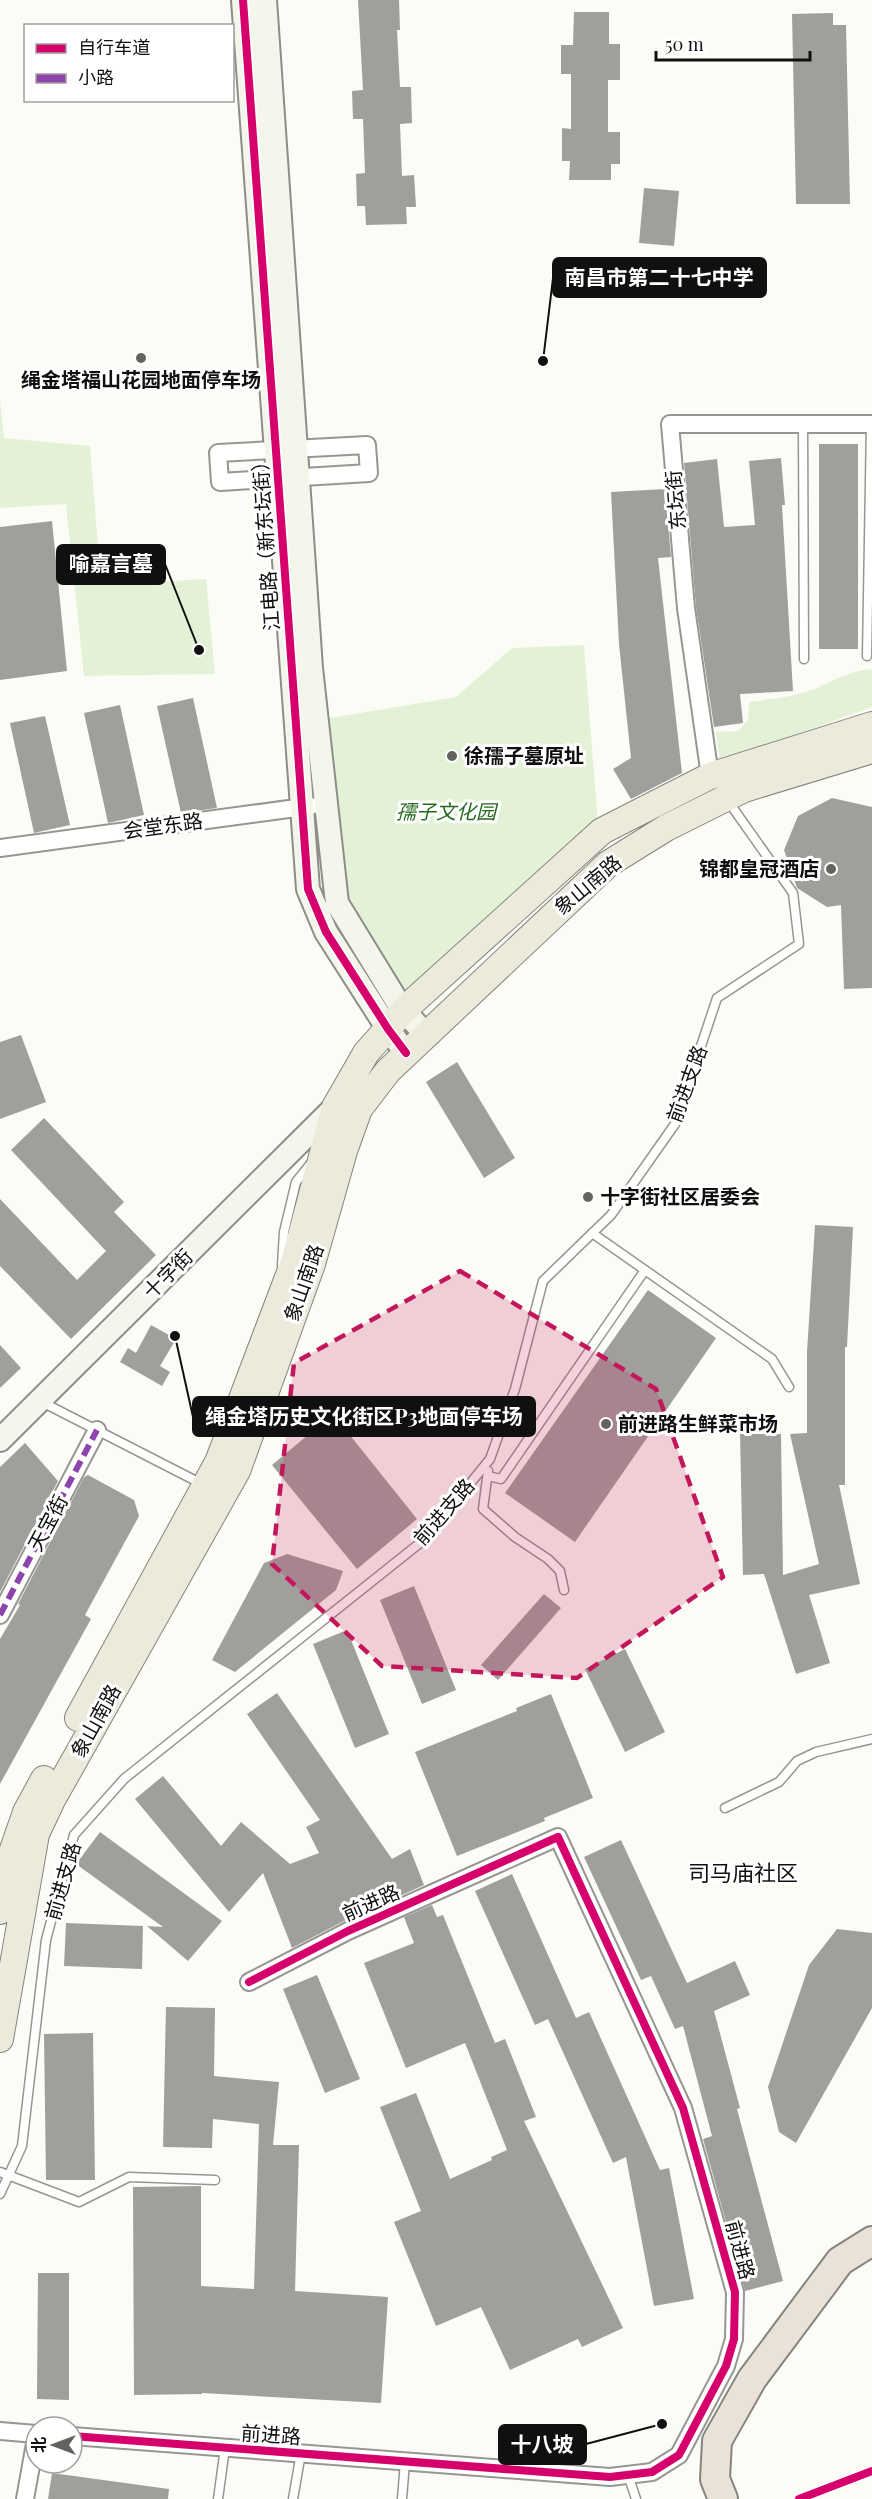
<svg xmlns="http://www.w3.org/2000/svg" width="872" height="2499" font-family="'Playfair Display','Noto Sans SC',serif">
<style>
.green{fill:#e3f2d6}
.building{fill:#a09f9b}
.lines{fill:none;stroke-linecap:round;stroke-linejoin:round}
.lane-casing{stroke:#969694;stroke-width:11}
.street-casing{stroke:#969694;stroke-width:20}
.secondary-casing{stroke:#8d8d8a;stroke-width:26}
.primary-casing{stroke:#848481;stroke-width:28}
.highway-casing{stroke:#848481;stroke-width:32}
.lane{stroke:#fffffe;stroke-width:8}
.street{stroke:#fffffe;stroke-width:16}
.secondary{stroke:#f5f6eb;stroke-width:22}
.primary{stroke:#eceadb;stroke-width:26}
.highway{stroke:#eae2d7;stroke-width:28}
.quiet{stroke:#8e44ad;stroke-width:6;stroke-dasharray:12 6;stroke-linecap:butt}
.cycleway-casing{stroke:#fff;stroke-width:11}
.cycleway{stroke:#d6006c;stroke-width:8}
.marked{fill:#c2185b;fill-opacity:0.2;stroke:#c2185b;stroke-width:4.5;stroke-dasharray:12 8;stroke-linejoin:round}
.poi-dot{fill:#636360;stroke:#fff;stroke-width:2}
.labels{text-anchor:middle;stroke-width:6;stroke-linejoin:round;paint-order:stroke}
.poi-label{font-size:20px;font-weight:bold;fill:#101010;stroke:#fff;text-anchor:start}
.street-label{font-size:20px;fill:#101010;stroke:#fff}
.park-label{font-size:20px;font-style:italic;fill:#25691f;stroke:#fff}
.quarter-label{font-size:22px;fill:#101010;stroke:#fff}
.leader{fill:none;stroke:#101010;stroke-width:2}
.callout-dot{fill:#101010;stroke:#fff;stroke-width:2}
.callout{fill:#101010;stroke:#101010;stroke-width:2}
.callout-label{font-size:21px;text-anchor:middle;font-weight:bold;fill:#fff}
</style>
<rect width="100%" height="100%" fill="#fcfcf6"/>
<!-- green -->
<path class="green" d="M 0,400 L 4,438 L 90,446 L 101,585 L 206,579 L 215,674 L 84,676 L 66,504 L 0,508 Z
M 584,645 L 598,824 L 404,999 L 346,900 L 324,719 L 456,697 L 512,648 Z
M 872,669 L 872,707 L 720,762 L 716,732 L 738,731 L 748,720 L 749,702 C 770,699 794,697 814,689 C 834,680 849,671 872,669 Z"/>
<!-- building -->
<path class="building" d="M 358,0 L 399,0 L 400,30 L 397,30 L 400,87 L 411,87 L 412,123 L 400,124 L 402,176 L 414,175 L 416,207 L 406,207 L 407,224 L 366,225 L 365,206 L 357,206 L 356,174 L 365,173 L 363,119 L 353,119 L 352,91 L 363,90 Z
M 574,12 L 609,12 L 609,44 L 620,44 L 620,80 L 608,80 L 608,132 L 620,132 L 620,164 L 611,164 L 611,180 L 569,180 L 570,161 L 562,161 L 562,128 L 571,129 L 571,74 L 561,74 L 561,45 L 573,45 Z
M 833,13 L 833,25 L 846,25 L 850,204 L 796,204 L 792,14 Z
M 644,188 L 679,191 L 674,246 L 639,243 Z
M 819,444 L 858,444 L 858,649 L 819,649 Z
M 781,458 L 785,505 L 782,505 L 793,691 L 740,694 L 743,723 L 714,727 L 696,607 L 684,463 L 717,459 L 724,527 L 755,525 L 749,461 Z
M 665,489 L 671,557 L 658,558 L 682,773 L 631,799 L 613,769 L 631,758 L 619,644 L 611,492 Z
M 52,521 L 67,671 L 0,680 L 0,527 Z
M 193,698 L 217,808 L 181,813 L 157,706 Z
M 120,705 L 144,815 L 108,823 L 84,713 Z
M 45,716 L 70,825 L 34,833 L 10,723 Z
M 832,798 L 872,807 L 872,988 L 844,989 L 841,905 L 827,907 L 797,888 L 784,850 L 798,816 Z
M 21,1035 L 46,1102 L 0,1119 L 0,1042 Z
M 457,1062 L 515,1158 L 484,1178 L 426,1082 Z
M 44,1118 L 124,1202 L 114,1212 L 156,1255 L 71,1339 L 0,1266 L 0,1199 L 77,1280 L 106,1251 L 11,1150 Z
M 815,1225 L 853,1227 L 847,1347 L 845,1347 L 845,1485 L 839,1485 L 860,1584 L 809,1595 L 830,1663 L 796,1674 L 764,1574 L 743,1575 L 740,1434 L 781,1434 L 783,1575 L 819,1564 L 790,1434 L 807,1433 L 807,1352 Z
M 648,1290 L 716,1338 L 575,1542 L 505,1493 Z
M 151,1325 L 176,1339 L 160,1366 L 170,1372 L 162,1386 L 120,1362 L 128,1348 L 136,1353 Z
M 0,1345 L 21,1368 L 0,1388 Z
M 333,1414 L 417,1519 L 357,1569 L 272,1465 Z
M 25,1443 L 58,1481 L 0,1592 L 0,1467 Z
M 88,1475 L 134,1500 L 139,1516 L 85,1615 L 91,1619 L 0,1784 L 0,1639 L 20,1605 L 18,1604 L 84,1477 Z
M 287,1554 L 343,1571 L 336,1590 L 235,1672 L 212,1660 L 264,1563 Z
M 414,1586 L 456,1690 L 422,1704 L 380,1600 Z
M 544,1594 L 561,1608 L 498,1680 L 481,1665 Z
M 347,1630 L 389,1734 L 355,1748 L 313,1644 Z
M 625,1649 L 665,1732 L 625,1752 L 585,1669 Z
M 277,1693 L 392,1859 L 410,1849 L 424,1885 L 344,1921 L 292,1948 L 263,1873 L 229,1912 L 135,1799 L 163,1776 L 221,1846 L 241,1822 L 290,1864 L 319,1853 L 306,1827 L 320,1820 L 247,1714 Z
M 551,1694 L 593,1798 L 544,1818 L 545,1821 L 457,1856 L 415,1752 L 517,1711 L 516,1708 Z
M 100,1832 L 222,1921 L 188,1961 L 147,1926 L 163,1927 L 76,1864 Z
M 621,1840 L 687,1983 L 735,1961 L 750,1995 L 714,2011 L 740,2108 L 737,2109 L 783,2281 L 745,2291 L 703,2139 L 712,2136 L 683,2026 L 675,2029 L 651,1976 L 641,1980 L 584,1857 Z
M 512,1874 L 576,2018 L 589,2012 L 660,2170 L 669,2168 L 694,2299 L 654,2306 L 626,2157 L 613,2163 L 548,2019 L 535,2025 L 475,1891 Z
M 432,1905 L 437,1917 L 443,1915 L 495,2043 L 505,2039 L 536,2117 L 524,2121 L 623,2328 L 582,2347 L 578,2339 L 510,2370 L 481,2307 L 436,2326 L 394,2222 L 421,2211 L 380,2107 L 416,2093 L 450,2179 L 492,2160 L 491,2157 L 507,2150 L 465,2043 L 406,2068 L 364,1963 L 414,1943 L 404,1917 Z
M 66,1923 L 143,1926 L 142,1969 L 64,1966 Z
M 837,1929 L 872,1933 L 872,2008 L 796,2143 L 779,2132 L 768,2087 L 809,1965 Z
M 317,1975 L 360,2079 L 325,2093 L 283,1989 Z
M 166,2007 L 215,2008 L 214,2076 L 279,2082 L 273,2145 L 299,2145 L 295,2291 L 388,2297 L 381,2403 L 202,2393 L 202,2394 L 134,2395 L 133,2187 L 201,2186 L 201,2286 L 254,2289 L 259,2124 L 213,2119 L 212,2148 L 163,2147 Z
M 93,2033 L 95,2180 L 46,2180 L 44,2034 Z
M 38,2273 L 69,2273 L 69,2400 L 37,2399 Z
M 52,2473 L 169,2489 L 168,2499 L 48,2499 Z"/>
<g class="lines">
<!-- lane casing -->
<g class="lane-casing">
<path id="lane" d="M 803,424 L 804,659
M 867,656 L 871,424
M 592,1233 L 772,1359 L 789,1387
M 282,1265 L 284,1232 L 296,1182 L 312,1162
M 40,1401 L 202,1484
M 488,1471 L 483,1509 L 515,1537 L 548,1559 L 560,1571 L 564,1590
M 488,1476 L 501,1479 L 645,1270
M 725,1808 L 779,1782 L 797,1761 L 816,1752 L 872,1739
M 0,2172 L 79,2202 L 129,2177 L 215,2180
M 0,2194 L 22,2146 L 46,1940 L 74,1835 L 124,1779 L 425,1539 L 490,1459 L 515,1389 L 543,1281 L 611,1215 L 675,1124 L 717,998 L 799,944 L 793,893 L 728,801
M 628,2475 L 636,2499
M 218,2499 L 225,2448
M 293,2499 L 301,2453
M 402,2499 L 405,2462"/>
</g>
<!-- street casing -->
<g class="street-casing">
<path id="street" d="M 367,445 L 369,473 L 220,482 L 218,453 Z
M 710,776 L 686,608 L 670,424 L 872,424
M 0,848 L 311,806
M 0,1615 L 97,1430
M 0,2431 L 36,2434
M 72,2436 L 610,2477 L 652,2472 L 679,2455 L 726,2366 L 734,2339 L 735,2292 L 683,2108 L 558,1837 L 348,1931 L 249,1982
M 25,2499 L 36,2438"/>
</g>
<!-- secondary casing -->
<g class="secondary-casing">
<path id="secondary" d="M 243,0 L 308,889 L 326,932 L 388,1029 L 406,1053
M 265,0 L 311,668 L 337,903 L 400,1006 L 426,1035
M 0,1440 L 335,1107"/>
</g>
<!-- primary casing -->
<g class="primary-casing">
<path id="primary" d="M 78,1718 L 218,1462 L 295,1259 L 335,1107 L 366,1053 L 406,1008 L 602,831 L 710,776 L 872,725
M 0,1911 L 8,1864 L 26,1812 L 44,1779
M 0,2039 L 36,1834 L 52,1800 L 237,1471 L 312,1264 L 344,1151 L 359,1109 L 388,1071 L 608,864 L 666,828 L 744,789 L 872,750"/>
</g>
<!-- highway casing -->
<g class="highway-casing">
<path id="highway" d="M 723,2499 L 715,2479 L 717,2441 L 752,2379 L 840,2261 L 872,2241"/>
</g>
<!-- lane -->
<use href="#lane" class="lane"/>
<!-- street -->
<use href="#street" class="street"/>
<!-- secondary -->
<use href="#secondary" class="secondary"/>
<!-- primary -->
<use href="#primary" class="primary"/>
<!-- highway -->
<use href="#highway" class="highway"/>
<!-- quiet -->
<path class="quiet" d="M 0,1615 L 97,1430"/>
<!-- cycleway casing -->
<g class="cycleway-casing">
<path id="cycleway" d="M 243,0 L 308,889 L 326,932 L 388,1029 L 406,1053
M 72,2436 L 610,2477 L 652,2472 L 679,2455 L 726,2366 L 734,2339 L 735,2292 L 683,2108 L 558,1837 L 348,1931 L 249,1982
M 799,2499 L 872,2471"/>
</g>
<!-- cycleway -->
<use href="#cycleway" class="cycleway"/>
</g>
<!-- marked area -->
<path class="marked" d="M 460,1271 L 656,1389 L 723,1577 L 577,1678 L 382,1666 L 272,1564 L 294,1363 Z"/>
<!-- markers -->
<g class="poi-dot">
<circle cx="141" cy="358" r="6"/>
<circle cx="452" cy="756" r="6"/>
<circle cx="831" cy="869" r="6"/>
<circle cx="588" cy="1197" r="6"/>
<circle cx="606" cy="1424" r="6"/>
</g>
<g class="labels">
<!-- poi labels -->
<g class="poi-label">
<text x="141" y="387" text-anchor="middle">绳金塔福山花园地面停车场</text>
<text x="464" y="763">徐孺子墓原址</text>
<text x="819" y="876" text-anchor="end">锦都皇冠酒店</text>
<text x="600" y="1204">十字街社区居委会</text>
<text x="618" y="1431">前进路生鲜菜市场</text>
</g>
<!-- street labels -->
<g class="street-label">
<text transform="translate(676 500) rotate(-95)" y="7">东坛街</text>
<text transform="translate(266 541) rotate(-94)" y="7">江电路（新东坛街）</text>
<text transform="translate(163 826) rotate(-8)" y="7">会堂东路</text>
<text transform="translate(588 885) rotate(-40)" y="7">象山南路</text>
<text transform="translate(687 1084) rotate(-70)" y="7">前进支路</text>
<text transform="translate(168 1274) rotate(-45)" y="7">十字街</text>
<text transform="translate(304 1283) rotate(-71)" y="7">象山南路</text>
<text transform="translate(444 1512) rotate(-49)" y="7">前进支路</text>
<text transform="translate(48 1523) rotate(-62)" y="7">天宝街</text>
<text transform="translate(96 1721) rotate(-61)" y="7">象山南路</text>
<text transform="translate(63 1881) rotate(-74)" y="7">前进支路</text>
<text transform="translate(371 1903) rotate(-24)" y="7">前进路</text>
<text transform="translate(740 2250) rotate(75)" y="7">前进路</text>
<text transform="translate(271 2435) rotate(4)" y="7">前进路</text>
</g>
<!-- park labels -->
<g class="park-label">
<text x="446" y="819">孺子文化园</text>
</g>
<!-- quarter labels -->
<g class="quarter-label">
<text x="743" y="1881">司马庙社区</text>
</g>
</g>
<!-- callouts -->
<path class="leader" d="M543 361L553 278M199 650L165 564M175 1336L193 1417M662 2424L586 2444"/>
<g class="callout-dot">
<circle cx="543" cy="361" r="6"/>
<circle cx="199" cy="650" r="6"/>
<circle cx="175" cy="1336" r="6"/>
<circle cx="662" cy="2424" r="6"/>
</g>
<g class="callout">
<rect x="553" y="258" width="213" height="39" rx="6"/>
<rect x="57" y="545" width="108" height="39" rx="6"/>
<rect x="193" y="1397" width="342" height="39" rx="6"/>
<rect x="499" y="2425" width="87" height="39" rx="6"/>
</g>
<g class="callout-label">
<text x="659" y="285">南昌市第二十七中学</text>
<text x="111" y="571">喻嘉言墓</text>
<text x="364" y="1424">绳金塔历史文化街区P3地面停车场</text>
<text x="542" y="2452">十八坡</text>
</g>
<!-- legend -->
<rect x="24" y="24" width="210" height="78" fill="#ffffff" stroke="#9f9f9f" stroke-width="1.5"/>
<rect x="36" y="44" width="30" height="9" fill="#d6006c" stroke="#9f9f9f" stroke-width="1.5"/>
<text x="78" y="54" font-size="18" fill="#101010">自行车道</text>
<rect x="36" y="74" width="30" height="9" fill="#8e44ad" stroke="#9f9f9f" stroke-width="1.5"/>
<text x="78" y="84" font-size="18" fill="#101010">小路</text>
<!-- north arrow -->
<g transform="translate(54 2445) rotate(270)"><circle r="28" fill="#ffffff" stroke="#9f9f9f" stroke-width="1.5"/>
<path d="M0-4.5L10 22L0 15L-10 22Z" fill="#636360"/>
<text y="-9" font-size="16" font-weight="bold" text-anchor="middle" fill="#101010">北</text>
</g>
<!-- scale -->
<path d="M656 51v9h154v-9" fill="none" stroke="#101010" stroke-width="3"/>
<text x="665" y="51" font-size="18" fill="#101010" stroke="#ffffff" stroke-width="4.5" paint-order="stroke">50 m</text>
</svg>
